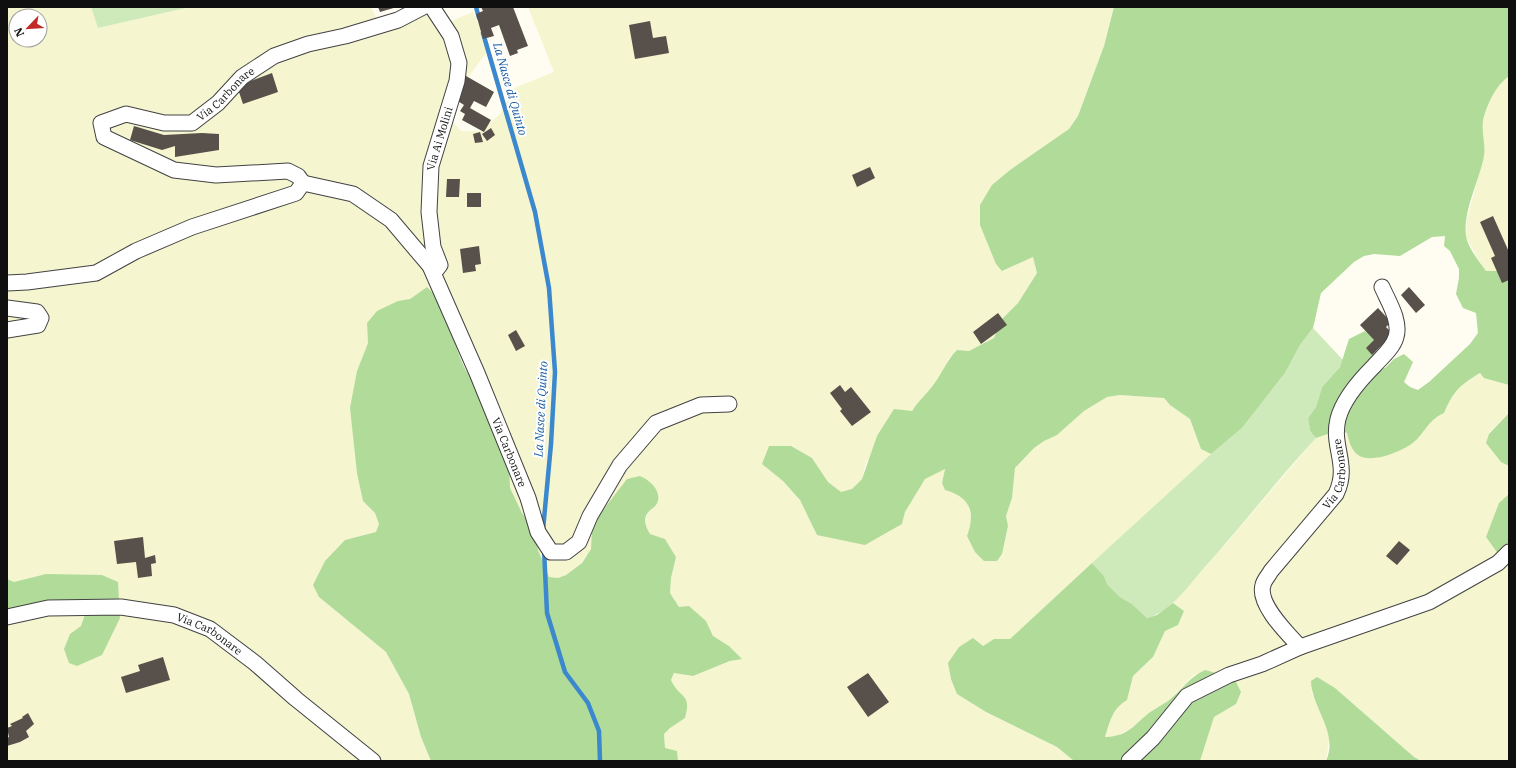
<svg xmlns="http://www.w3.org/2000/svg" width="1516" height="768" font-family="'IBM Plex Serif',serif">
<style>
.farmland{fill:#f5f5d0;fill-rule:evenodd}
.green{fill:#cfeaba}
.forest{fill:#b1db99}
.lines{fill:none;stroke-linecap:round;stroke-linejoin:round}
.stream{stroke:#3b88ce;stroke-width:4.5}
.building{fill:#58514b}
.minor-casing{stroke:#424242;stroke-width:17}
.minor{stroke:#fff;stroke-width:15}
.labels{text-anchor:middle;stroke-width:4;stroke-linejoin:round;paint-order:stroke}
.street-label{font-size:11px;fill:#0f0f0f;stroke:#fff}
.water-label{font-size:12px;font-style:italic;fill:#165aa3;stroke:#fff}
</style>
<rect width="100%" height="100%" fill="#fffdf1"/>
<!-- farmland -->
<path class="farmland" d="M 7,7 L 91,7 L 98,28 L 190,7 L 371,7 L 378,21 L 423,7 L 433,23 L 447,23 L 473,12 L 489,49 L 443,111 L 461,131 L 481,131 L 500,114 L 514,88 L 554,72 L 528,7 L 1114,7 L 1104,46 L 1078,116 L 1069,129 L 1026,160 L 1003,271 L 1033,257 L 1037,273 L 1018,303 L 1001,320 L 994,338 L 969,351 L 957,350 L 948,359 L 946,367 L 934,385 L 866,462 L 862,479 L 852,489 L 842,493 L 828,482 L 812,458 L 762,464 L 783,481 L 800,500 L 817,535 L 902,524 L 905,512 L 925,479 L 945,468 L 942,483 L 959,494 L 968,504 L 972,523 L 967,536 L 984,561 L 997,561 L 1002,554 L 1008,527 L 1006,516 L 1012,498 L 1015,468 L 1034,448 L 1044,441 L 1057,435 L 1084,411 L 1107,397 L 1120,395 L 1164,398 L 1170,405 L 1190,419 L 1201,449 L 1211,454 L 1010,639 L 994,639 L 983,646 L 957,694 L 986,712 L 1057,747 L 1074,761 L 678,761 L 677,751 L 665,748 L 664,734 L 670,728 L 685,718 L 685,697 L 676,691 L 671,680 L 675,673 L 693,676 L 731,661 L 741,659 L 729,646 L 713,636 L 706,621 L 679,607 L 670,593 L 671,578 L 676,557 L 665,539 L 650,534 L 645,526 L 647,514 L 656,505 L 592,527 L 591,549 L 581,563 L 566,575 L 558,578 L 549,577 L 538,550 L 535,530 L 522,513 L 510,488 L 509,463 L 478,386 L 472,380 L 457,350 L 448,323 L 433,293 L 427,287 L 410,299 L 398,301 L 367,323 L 368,343 L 357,371 L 363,501 L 375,513 L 379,524 L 376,532 L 345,540 L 319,597 L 386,652 L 409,694 L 421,737 L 431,761 L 7,761 L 7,616 L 52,603 L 75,600 L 85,614 L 81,626 L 70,634 L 120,618 L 46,574 L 14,582 L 7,579 ZM 16,16 L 40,16 L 40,40 L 16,40 Z
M 1509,76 L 1509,258 L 1499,271 L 1485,271 L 1466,237 L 1467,219 L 1484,155 L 1481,133 L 1483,117 L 1495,90 L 1501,81 Z
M 1481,373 L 1485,378 L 1509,385 L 1509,413 L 1489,433 L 1501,462 L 1509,466 L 1509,494 L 1499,504 L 1509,557 L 1509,761 L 1421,761 L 1414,757 L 1335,688 L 1311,691 L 1330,734 L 1326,761 L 1200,761 L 1214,717 L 1236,704 L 1195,674 L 1167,702 L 1154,709 L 1133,728 L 1116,736 L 1105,737 L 1111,717 L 1118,705 L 1127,700 L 1133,676 L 1153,657 L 1165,631 L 1178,625 L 1184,611 L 1173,603 L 1230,539 L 1316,438 L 1339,430 L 1347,433 L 1351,446 L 1411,444 L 1434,418 L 1444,413 L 1450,399 L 1460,385 Z"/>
<!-- green -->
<path class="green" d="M 91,7 L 190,7 L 98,28 Z
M 1313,328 L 1343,360 L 1340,367 L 1322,387 L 1316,407 L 1308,418 L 1310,431 L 1316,438 C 1277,480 1242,526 1204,568 C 1188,586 1171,612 1147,618 L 1132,604 L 1120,597 L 1107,584 L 1104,576 L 1092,563 L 1211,454 L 1242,428 L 1285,373 L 1300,345 Z"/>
<!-- forest -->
<path class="forest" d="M 1114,7 L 1509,7 L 1509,76 C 1496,85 1489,101 1484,116 C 1480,130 1486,143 1484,156 C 1479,182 1463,210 1466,236 C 1468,248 1479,261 1486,271 L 1499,271 L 1509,258 L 1509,385 L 1484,378 L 1480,373 C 1459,386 1454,390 1444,413 C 1426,421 1424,436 1410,445 C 1399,452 1371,464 1358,455 C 1351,450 1349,441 1347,433 L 1339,430 L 1316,438 L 1310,431 L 1308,418 L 1316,407 L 1322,387 L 1340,367 L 1349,339 L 1365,331 C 1381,343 1375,348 1375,366 L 1385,368 L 1394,359 L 1404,354 L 1413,362 L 1404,382 L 1410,387 L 1418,390 L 1429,382 L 1470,344 L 1478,333 L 1476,313 L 1463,308 L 1456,294 L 1459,278 L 1459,269 L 1450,251 L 1444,246 L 1445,236 L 1432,237 L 1400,256 L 1374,254 L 1364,256 L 1354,262 L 1321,293 L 1313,328 L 1300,345 L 1285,373 L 1242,428 L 1211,454 L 1201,449 L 1190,419 L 1170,405 L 1164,398 L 1120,395 L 1107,397 L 1084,411 L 1057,435 L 1044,441 L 1034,448 L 1015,468 L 1012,498 L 1006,516 L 1008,526 L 1002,554 L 997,561 L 984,561 L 975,552 L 967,536 C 976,512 970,497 945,490 L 942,483 L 945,469 L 925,479 L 905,512 L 902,524 L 865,545 L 817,535 L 800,500 L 783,481 L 762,464 L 769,446 L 791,446 L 812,458 L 828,482 L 841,492 L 852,489 L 862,479 L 877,436 L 894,409 L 912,411 C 918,401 927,394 934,384 C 943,372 947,360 957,350 L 969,351 L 994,338 L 1001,320 L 1018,303 L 1037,273 L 1033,257 L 1002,271 L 996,264 L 980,225 L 980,205 L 992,185 L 1010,170 L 1069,129 L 1078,116 L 1104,46 Z
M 427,287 C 455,311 451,361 478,386 L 509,463 L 510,488 L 522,513 L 535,530 L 538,550 L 549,577 L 558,578 L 566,575 L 582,563 L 591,549 L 592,527 L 600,514 L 627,479 L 640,476 C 650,480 664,493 656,505 C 654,508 649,510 647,514 C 643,520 646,528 650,534 L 665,539 L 676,557 L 671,578 L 670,593 L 679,607 L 689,606 L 706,621 L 713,636 L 729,646 L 742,659 L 730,661 L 693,676 L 674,673 L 671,680 C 680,700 692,692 685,718 L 670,728 L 664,734 L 665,748 L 677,751 L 678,761 L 431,761 L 421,737 L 409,694 L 386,652 L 319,597 L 313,585 L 325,561 L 345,540 L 376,532 L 379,524 L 375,513 L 363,501 L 357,473 L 350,408 L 357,371 L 368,343 L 367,323 L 377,311 L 398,301 L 410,299 Z
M 1509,413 L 1509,466 L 1501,462 L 1486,443 L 1489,434 Z
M 1509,494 L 1509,557 L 1499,555 L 1486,537 L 1499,503 Z
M 1092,563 L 1104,576 L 1107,584 L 1120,597 L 1132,604 L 1147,618 L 1157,615 L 1173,603 L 1184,611 L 1178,625 L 1165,631 L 1153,657 L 1133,676 L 1127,700 C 1112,709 1110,721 1105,737 C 1133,736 1135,721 1155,709 C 1159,706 1164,704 1168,701 C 1181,691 1189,677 1205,670 L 1234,678 L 1241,692 L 1236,704 L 1214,717 L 1200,761 L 1074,761 L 1057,747 L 986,712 L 957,694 L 951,679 L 948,663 L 959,647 L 973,638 L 983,646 L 994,639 L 1010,639 Z
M 46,574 L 102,575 L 118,582 L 120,618 L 102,655 L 77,666 L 69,663 L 64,649 L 70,634 L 81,626 L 85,614 L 7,616 L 7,579 L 14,582 Z
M 1317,677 L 1335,688 L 1414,757 L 1421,761 L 1326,761 C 1339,732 1312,709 1311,681 Z"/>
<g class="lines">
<!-- stream -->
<path class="stream" d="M 476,7 L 479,18
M 483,33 L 535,212 L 549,288 L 555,372 L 551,444 L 543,530
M 544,549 L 547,613 L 565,672 L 588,703 L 599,731 L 600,761"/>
</g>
<!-- building -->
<path class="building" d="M 378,7 L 397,7 L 380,12 Z
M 481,7 L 513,7 L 528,46 L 517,50 L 518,53 L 510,56 L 499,25 L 491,28 L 494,36 L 483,39 L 476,14 L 483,11 Z
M 650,21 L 653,38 L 666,36 L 669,53 L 635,59 L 629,25 Z
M 272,73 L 278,92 L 243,104 L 237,86 Z
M 466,76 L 494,92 L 486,107 L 474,101 L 470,108 L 491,120 L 484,132 L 462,120 L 465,114 L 460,111 L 464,105 L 453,98 Z
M 134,126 L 164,135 L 202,133 L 219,134 L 219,150 L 175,157 L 175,146 L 162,150 L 130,140 Z
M 491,128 L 495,135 L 487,141 L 482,134 Z
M 480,132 L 483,142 L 475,143 L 473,134 Z
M 870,167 L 875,178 L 857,187 L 852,175 Z
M 447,179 L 460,179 L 459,197 L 446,197 Z
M 467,193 L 481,193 L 481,207 L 467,207 Z
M 1493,216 L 1509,252 L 1509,280 L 1502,283 L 1491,258 L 1495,256 L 1480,222 Z
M 479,246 L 481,264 L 475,265 L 476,271 L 463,273 L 460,249 Z
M 1409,287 L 1425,305 L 1416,313 L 1401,295 Z
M 1378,308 L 1391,322 L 1386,327 L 1393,334 L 1372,355 L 1366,348 L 1374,340 L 1360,325 Z
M 998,313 L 1007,325 L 981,344 L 973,332 Z
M 516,330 L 525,346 L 516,351 L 508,335 Z
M 840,385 L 845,392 L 851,387 L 871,412 L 852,426 L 840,411 L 842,409 L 830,393 Z
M 143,537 L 145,558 L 155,555 L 156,563 L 151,564 L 152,576 L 138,578 L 136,562 L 117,564 L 114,541 Z
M 1399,541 L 1410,550 L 1397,565 L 1386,556 Z
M 163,657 L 170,680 L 126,693 L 121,677 L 140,671 L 138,665 Z
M 868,673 L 889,702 L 868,717 L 847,687 Z
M 28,713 L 34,724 L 26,731 L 29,737 L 20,742 L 7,746 L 7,738 L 9,737 L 7,728 L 12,726 L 10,724 L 23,718 L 22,717 Z"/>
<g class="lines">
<!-- minor casing -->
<g class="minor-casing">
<g id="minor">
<path id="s1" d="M 303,183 L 353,194 L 391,220 L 430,266 L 477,373 L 528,498 L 538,532 L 551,552 L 566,552 L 579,542 L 590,516 L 620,465 L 656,423 L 701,405 L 729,404"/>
<path id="s2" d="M 430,266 L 437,269 L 440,265 L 433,247 L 429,212 L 431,166 L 457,81 L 459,63 L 451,36 L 432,7"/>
<path id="s3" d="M 7,283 L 27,282 L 96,273 L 136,251 L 192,227 L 296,193 L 303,183 L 298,176 L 288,171 L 216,175 L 174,170 L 104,137 L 101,123 L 126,114 L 164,123 L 192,123 L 218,103 L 242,77 L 274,56 L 308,44 L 345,36 L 398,20 L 423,7"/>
<path d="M 7,308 L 37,312 L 41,318 L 38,325 L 7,330"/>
<path id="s4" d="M 7,617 L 48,608 L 121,607 L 174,615 L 210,629 L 255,663 L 296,699 L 373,761"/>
<path id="s5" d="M 1300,647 C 1288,634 1257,604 1263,585 C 1264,580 1269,575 1271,571 L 1336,494 C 1350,465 1331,447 1338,419 C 1343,399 1360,380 1374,366 C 1382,357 1393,348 1396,337 C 1401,321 1388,301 1382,287"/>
<path d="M 1129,761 L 1153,738 L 1187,696 L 1229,675 L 1262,664 L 1300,647 L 1429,602 L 1498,563 L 1509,552"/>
</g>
</g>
<!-- minor -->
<use href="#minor" class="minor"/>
</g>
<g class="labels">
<!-- street labels -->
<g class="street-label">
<text dy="4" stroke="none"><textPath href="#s3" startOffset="682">Via Carbonare</textPath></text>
<text dy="4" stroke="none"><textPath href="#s2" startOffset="142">Via Ai Molini</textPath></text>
<text dy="4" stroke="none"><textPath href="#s1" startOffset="360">Via Carbonare</textPath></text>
<text dy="4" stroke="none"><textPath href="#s5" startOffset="211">Via Carbonare</textPath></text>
<text dy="4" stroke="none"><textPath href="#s4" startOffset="209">Via Carbonare</textPath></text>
</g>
<!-- water labels -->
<g class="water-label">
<text transform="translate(510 89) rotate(74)" y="4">La Nasce di Quinto</text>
<text transform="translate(541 409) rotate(-87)" y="4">La Nasce di Quinto</text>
</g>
</g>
<!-- border -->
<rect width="1516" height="768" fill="none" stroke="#0f0f0f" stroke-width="16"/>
<!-- north arrow -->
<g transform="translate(28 28) rotate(245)"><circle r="19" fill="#ffffff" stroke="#9f9f9f"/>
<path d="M0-3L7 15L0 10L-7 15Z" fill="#c12a25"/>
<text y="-6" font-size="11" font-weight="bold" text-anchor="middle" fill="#0f0f0f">N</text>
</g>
</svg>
